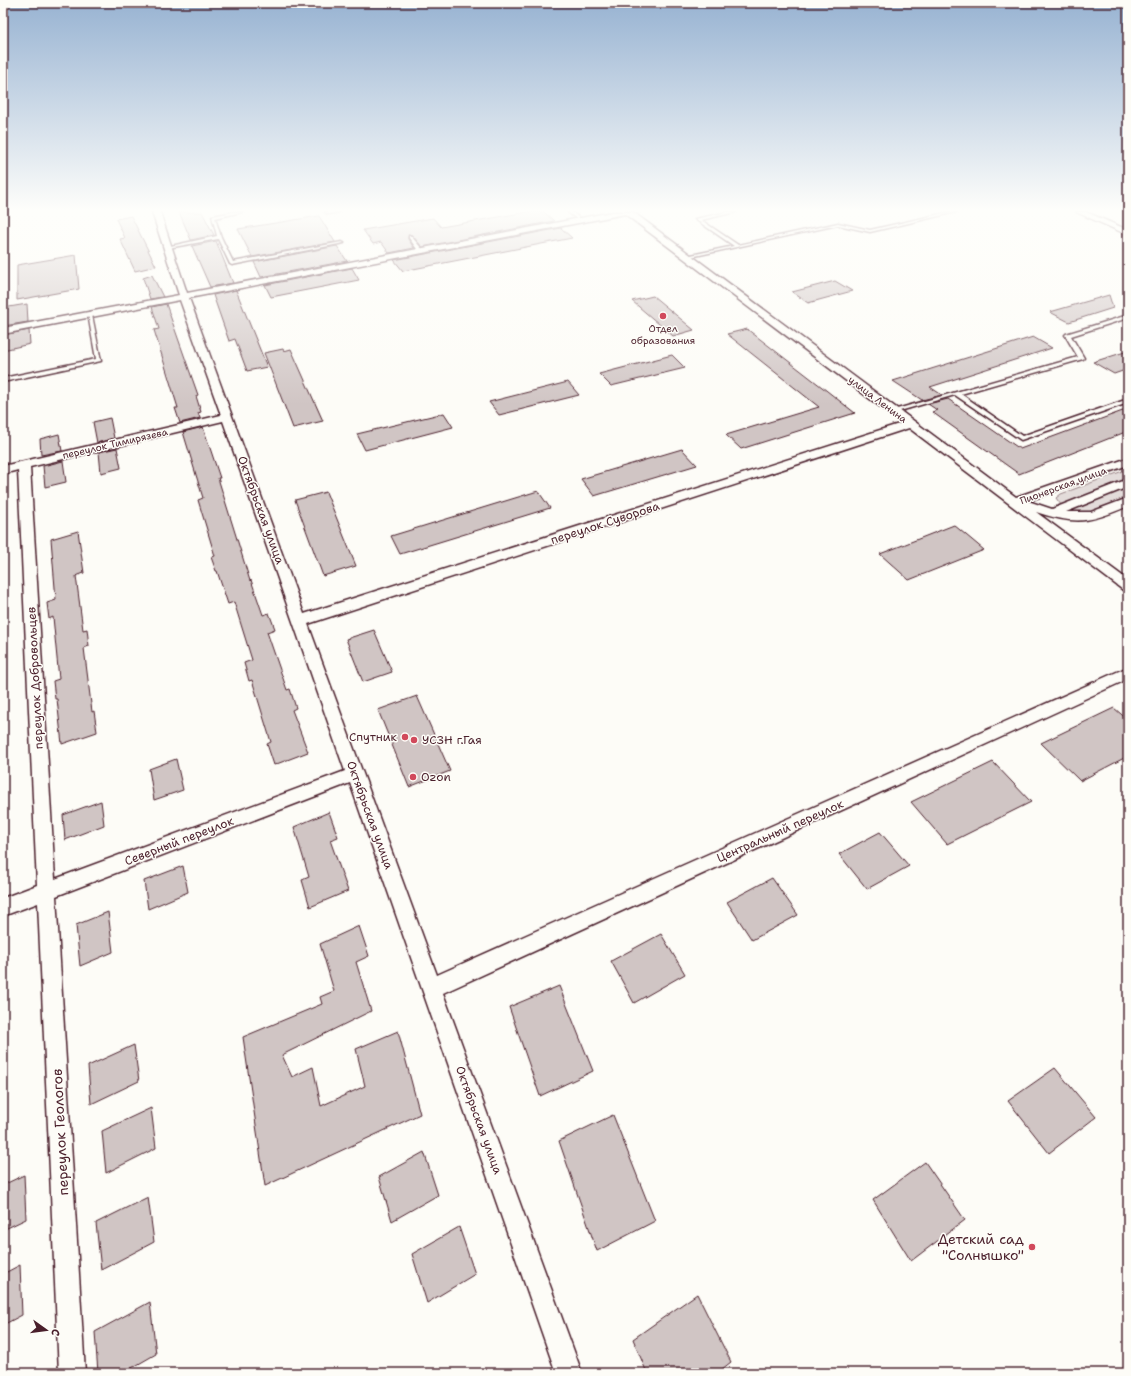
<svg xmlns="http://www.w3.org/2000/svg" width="1131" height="1376" font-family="'Shantell Sans',sans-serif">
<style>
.green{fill:#e3dcda;stroke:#967e82}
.building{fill:#d0c5c4;stroke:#4a1f2b}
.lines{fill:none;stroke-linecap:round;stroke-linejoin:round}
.lane-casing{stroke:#4a1f2b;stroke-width:3}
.street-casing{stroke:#4a1f2b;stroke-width:3}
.lane{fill:#fdfcf7;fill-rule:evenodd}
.street{fill:#fdfcf7;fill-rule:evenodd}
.poi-dot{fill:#d1495b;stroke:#fdfcf7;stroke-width:1.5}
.labels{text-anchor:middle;stroke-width:3;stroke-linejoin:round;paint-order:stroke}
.far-poi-label{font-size:10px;fill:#4a1f2b;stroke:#fdfcf7}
.far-street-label{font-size:10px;fill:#4a1f2b;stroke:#fdfcf7}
.street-label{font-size:12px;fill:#4a1f2b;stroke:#fdfcf7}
.poi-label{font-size:12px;fill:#4a1f2b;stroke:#fdfcf7;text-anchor:start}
.near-street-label{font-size:14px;fill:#4a1f2b;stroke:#fdfcf7}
.near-poi-label{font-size:14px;fill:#4a1f2b;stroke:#fdfcf7;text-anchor:end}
</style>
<rect width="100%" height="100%" fill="#fdfcf7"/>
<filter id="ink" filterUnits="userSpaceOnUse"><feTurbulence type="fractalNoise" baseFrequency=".025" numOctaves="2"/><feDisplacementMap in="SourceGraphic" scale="8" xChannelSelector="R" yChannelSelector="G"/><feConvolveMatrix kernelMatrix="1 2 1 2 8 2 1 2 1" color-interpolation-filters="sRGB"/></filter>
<g filter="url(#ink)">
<!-- green -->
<path class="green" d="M 1128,469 L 1128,499 C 1103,508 1074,527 1056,498 L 1061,494 Z"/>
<!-- building -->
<path class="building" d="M 179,212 L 202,212 L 214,235 L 191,240 Z
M 527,212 L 544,212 L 554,221 L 422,247 L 412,235 L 409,234 L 408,239 L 414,248 L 389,253 L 381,242 L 373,244 L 363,230 L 433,218 L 441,227 Z
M 131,216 L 156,266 L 135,271 L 120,239 L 125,238 L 116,219 Z
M 319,216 L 335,242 L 252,257 L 238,229 Z
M 561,228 L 572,238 L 403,271 L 394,260 Z
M 216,241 L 233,283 L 210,287 L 192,246 Z
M 337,246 L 347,261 L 261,277 L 254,262 Z
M 76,255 L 79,289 L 17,300 L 17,265 Z
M 352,268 L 359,280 L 271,297 L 265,285 Z
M 152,275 L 163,297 L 150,299 L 143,278 Z
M 835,281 L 852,291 L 808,303 L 792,292 Z
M 236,290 L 267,367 L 247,371 L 235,339 L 229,341 L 213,295 Z
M 1109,295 L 1113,308 L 1069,322 L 1050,312 Z
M 653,296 L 694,330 L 673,336 L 632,301 Z
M 27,304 L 28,322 L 3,326 L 3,308 Z
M 166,304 L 198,395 L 196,396 L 201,412 L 198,413 L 200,418 L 180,423 L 175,408 L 178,408 L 154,330 L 159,329 L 152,307 Z
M 747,329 L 822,387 L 855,413 L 741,449 L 726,435 L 819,407 L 727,334 Z
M 29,330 L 30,344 L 3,350 L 3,335 Z
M 1033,337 L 1052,348 L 930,387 L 942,395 L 922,400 L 893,381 Z
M 283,349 L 284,351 L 291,349 L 323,421 L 293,428 L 264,353 Z
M 1128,351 L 1128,369 L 1114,374 L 1093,362 Z
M 672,355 L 685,368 L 611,386 L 599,374 Z
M 568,382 L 579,395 L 499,415 L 489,402 Z
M 948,399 L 1020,449 L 1128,409 L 1128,431 L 1019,474 L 932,412 L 937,410 L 928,404 Z
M 444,413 L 453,427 L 365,450 L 357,434 Z
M 110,418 L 114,438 L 97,443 L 93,422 Z
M 203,427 L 220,478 L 218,478 L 250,581 L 251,580 L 263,615 L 269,613 L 275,629 L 267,632 L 287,690 L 290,689 L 296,708 L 292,710 L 308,752 L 274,765 L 267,744 L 271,742 L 252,680 L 249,681 L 244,663 L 252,660 L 234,602 L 228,604 L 217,571 L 216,571 L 211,557 L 215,556 L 198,500 L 203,498 L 183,432 Z
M 59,434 L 62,451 L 41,455 L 40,439 Z
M 117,448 L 121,468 L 101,473 L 99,452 Z
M 682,449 L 697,465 L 594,496 L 581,479 Z
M 63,461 L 66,482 L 45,487 L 43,466 Z
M 538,491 L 550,508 L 400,554 L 391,536 Z
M 326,492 L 356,566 L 323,576 L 295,500 Z
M 954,525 L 984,550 L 909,580 L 880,554 Z
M 78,531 L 84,573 L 76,576 L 83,630 L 87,629 L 89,646 L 84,648 L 92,712 L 94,711 L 97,732 L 62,744 L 57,699 L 55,699 L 53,681 L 59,679 L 53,617 L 49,619 L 47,603 L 56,600 L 51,539 Z
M 374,630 L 392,672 L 363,682 L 346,639 Z
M 417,696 L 450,771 L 409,787 L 378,710 Z
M 1114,708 L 1128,720 L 1128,756 L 1080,781 L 1041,743 Z
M 176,759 L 183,790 L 154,800 L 149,769 Z
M 993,762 L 1031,802 L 947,844 L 911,802 Z
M 101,801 L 104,825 L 65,840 L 63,815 Z
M 329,812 L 338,837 L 330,840 L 348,891 L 310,907 L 302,880 L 309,877 L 294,827 Z
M 880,832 L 909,866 L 867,889 L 839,854 Z
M 183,866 L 188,892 L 148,909 L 144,881 Z
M 772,878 L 798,915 L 752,940 L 727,902 Z
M 108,912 L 113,952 L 80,966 L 76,925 Z
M 359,926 L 369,956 L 356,962 L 371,1011 L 282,1055 L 292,1077 L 313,1067 L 321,1106 L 365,1086 L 356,1049 L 398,1031 L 420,1114 L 265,1186 L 243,1037 L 322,1004 L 320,997 L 334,991 L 320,944 Z
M 661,934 L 685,974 L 634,1003 L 611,961 Z
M 559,986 L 593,1071 L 540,1096 L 509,1007 Z
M 134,1045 L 139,1081 L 91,1104 L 88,1066 Z
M 1055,1068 L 1096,1117 L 1049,1153 L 1008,1101 Z
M 151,1108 L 156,1148 L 106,1173 L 102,1131 Z
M 613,1115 L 655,1221 L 597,1251 L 559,1141 Z
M 424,1152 L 438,1195 L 392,1221 L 379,1177 Z
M 925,1162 L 965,1220 L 911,1261 L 873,1200 Z
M 24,1175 L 26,1219 L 3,1230 L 3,1185 Z
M 148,1197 L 154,1242 L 101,1270 L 96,1223 Z
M 459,1227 L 475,1274 L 427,1303 L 412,1254 Z
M 20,1265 L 22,1315 L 3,1325 L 3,1274 Z
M 697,1294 L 731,1362 L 717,1373 L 647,1373 L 633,1339 Z
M 150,1302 L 156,1354 L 123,1373 L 98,1373 L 95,1332 Z"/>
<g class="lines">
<!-- lane casing -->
<g class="lane-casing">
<path id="lane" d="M 234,212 L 242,212 L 215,218 L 221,237 L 233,262 L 342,242 L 344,243 L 232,265 L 230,264 L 218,239 L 168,248 L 166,247 L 217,236 L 212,216 Z
M 325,212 L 339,212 L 328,214 Z
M 568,212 L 572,212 L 582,220 L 579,221 Z
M 728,212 L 736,212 L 701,220 L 738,245 L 838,223 L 870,230 L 949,212 L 956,212 L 870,232 L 838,225 L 686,258 L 686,256 L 734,246 L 695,219 Z
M 409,236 L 411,236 L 423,250 L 423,252 L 419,252 L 409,238 Z
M 88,314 L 92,315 L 101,361 L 3,382 L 3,378 L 96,359 Z
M 1128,315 L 1128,318 L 1071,336 L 1084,358 L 1083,359 L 961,394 L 1022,436 L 1128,399 L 1128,403 L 1021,440 L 955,395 L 893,413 L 890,411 L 1078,357 L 1065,335 L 1066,334 Z"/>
</g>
<!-- street casing -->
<g class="street-casing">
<path id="street" d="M 152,212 L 160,212 L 187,293 L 612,212 L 633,212 L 1016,497 L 1128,458 L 1128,465 L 1028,501 L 1052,509 L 1128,479 L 1128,487 L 1066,512 L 1091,512 L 1128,498 L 1128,506 C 1090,523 1076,525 1036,512 L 1128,580 L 1128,592 L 1123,590 L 909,428 L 308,624 L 437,975 L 1128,667 L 1128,679 L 443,993 L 582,1373 L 556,1373 L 350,783 L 56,896 L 85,1373 L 59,1373 L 38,903 L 3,916 L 3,898 L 37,885 L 18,470 L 3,474 L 3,466 L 221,415 L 180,300 L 3,334 L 3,328 L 179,295 ZM 625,214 L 902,423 L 304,614 L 189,298 ZM 223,421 L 345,771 L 55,879 L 30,467 Z
M 1076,212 L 1086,212 L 1128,230 L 1128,235 Z"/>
</g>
<!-- lane -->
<use href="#lane" class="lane"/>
<!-- street -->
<use href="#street" class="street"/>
</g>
</g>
<!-- sky -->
<linearGradient id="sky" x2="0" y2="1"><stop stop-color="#98b3d2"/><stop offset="0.52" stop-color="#fefefb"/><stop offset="1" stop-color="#fefefb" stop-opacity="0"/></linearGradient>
<rect width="1131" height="405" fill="url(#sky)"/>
<!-- markers -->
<g class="poi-dot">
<circle cx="663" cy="316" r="4"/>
<circle cx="405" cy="737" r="4"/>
<circle cx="414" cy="740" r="4"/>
<circle cx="413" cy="777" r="4"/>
<circle cx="1032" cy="1247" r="4"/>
</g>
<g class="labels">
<!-- far-poi labels -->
<g class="far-poi-label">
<text x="663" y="332">Отдел<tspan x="663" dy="12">образования</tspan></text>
</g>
<!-- far-street labels -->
<g class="far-street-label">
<text transform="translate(878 399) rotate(37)" y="4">улица Ленина</text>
<text transform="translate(115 443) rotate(-13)" y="4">переулок Тимирязева</text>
<text transform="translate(1063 485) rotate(-20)" y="4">Пионерская улица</text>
</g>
<!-- street labels -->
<g class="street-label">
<text transform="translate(261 510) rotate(70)" y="4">Октябрьская улица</text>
<text transform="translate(605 523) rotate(-18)" y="4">переулок Суворова</text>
<text transform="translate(35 678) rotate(-93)" y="4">переулок Добровольцев</text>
<text transform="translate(370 815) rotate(70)" y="4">Октябрьская улица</text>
<text transform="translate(780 831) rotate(-24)" y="4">Центральный переулок</text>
<text transform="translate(179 841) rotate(-21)" y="4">Северный переулок</text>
<text transform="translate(479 1120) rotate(70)" y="4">Октябрьская улица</text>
</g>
<!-- poi labels -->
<g class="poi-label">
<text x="397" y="741" text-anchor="end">Спутник</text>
<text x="422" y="744">УСЗН г.Гая</text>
<text x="421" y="781">Ozon</text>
</g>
<!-- near-street labels -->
<g class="near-street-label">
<text transform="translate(60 1132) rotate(-93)" y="5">переулок Геологов</text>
</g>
<!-- near-poi labels -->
<g class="near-poi-label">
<text x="1024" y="1244">Детский сад<tspan x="1024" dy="16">"Солнышко"</tspan></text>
</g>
</g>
<!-- margin -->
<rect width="1131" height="1376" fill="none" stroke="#fdfcf7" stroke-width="16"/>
<rect x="8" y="8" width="1115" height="1360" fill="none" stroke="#4a1f2b" stroke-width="1.5" filter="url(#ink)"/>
<!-- north arrow -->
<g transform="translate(46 1330) rotate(104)" stroke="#fdfcf7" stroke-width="3" paint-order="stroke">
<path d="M0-3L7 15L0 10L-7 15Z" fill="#4a1f2b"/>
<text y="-6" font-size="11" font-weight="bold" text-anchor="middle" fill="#4a1f2b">С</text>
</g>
</svg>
